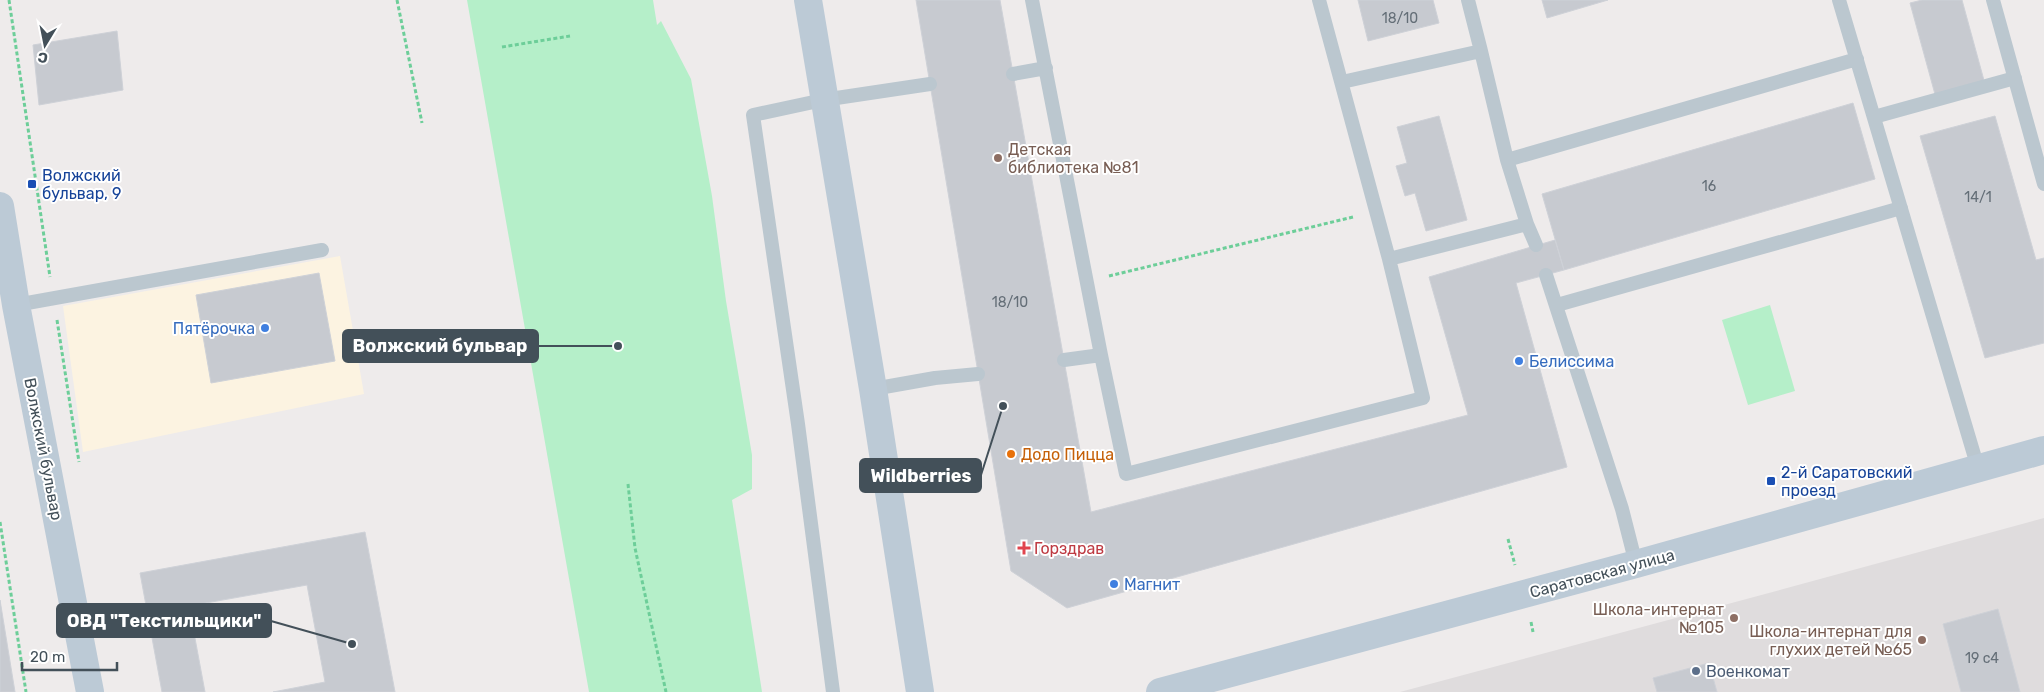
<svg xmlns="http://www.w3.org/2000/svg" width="2044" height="692" font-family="Rubik,sans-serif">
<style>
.commercial{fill:#fcf3e1}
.education{fill:#dfdcdd}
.green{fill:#b5efc9}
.building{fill:#c7cad0;stroke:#ced1d7}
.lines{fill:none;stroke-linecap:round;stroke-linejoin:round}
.path{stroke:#6dce99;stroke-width:3;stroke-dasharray:4 2.5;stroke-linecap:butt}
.lane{stroke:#bbc7cf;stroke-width:14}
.secondary{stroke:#bccad6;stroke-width:28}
.education-dot{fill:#8d6e63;stroke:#fff;stroke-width:2}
.transit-dot{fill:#1a4fb4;stroke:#fff;stroke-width:2}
.shop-dot{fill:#3f7fe0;stroke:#fff;stroke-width:2}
.food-dot{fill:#e8710a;stroke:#fff;stroke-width:2}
.health-dot{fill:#e0444e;stroke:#fff;stroke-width:2}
.service-dot{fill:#5c6f8a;stroke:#fff;stroke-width:2}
.labels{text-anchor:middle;stroke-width:4;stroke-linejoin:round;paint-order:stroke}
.number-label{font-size:14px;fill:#646e77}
.education-label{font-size:16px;fill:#785e54;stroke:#fff;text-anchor:end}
.transit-label{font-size:16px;fill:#164399;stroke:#fff;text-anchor:start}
.shop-label{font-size:16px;fill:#366cbe;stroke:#fff;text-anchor:start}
.street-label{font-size:16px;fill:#435059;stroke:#fff}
.food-label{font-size:16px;fill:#c56008;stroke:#fff;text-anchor:start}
.health-label{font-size:16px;fill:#be3a42;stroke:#fff;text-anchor:start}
.service-label{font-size:16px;fill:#4e5e75;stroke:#fff;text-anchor:start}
.leader{fill:none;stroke:#435059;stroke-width:2}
.callout-dot{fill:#435059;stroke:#fff;stroke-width:2}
.callout{fill:#435059;stroke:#435059;stroke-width:2}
.callout-label{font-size:18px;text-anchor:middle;font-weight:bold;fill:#fff}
</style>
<rect width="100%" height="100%" fill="#eeebeb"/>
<!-- commercial -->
<path class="commercial" d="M 340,256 L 364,394 L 83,452 L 63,306 Z"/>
<!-- education -->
<path class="education" d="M 2044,518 L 2044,692 L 1400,692 L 1787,588 Z"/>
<!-- green -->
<path class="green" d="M 467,0 L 653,0 L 657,25 L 661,21 L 691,79 L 712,196 L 726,301 L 752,455 L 752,489 L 732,500 L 762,692 L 589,692 Z
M 1770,305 L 1795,391 L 1748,405 L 1722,320 Z"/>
<!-- building -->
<path class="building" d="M 916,0 L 1000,0 L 1091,512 L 1468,415 L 1429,277 L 1555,240 L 1564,270 L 1516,283 L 1567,467 L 1067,608 L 1011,571 Z
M 1358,0 L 1433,0 L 1439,23 L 1368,41 Z
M 1542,0 L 1608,0 L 1547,18 Z
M 1922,0 L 1962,0 L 1985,84 L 1936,98 L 1910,3 Z
M 117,31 L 123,90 L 39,105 L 33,45 Z
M 1853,103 L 1875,179 L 1564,270 L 1542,194 Z
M 1439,116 L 1467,220 L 1426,231 L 1415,193 L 1405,196 L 1396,166 L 1407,163 L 1397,127 Z
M 1995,116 L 2036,260 L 2044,258 L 2044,343 L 1985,358 L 1920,136 Z
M 319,273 L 335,361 L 211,383 L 196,295 Z
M 365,532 L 395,692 L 273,692 L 325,682 L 307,585 L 189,606 L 205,692 L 162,692 L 140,573 Z
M 0,600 L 15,692 L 0,692 Z
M 1998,609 L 2020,692 L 1961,692 L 1943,624 Z
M 1709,663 L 1717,692 L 1657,692 L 1653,678 Z"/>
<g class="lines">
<!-- path -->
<path class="path" d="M 9,0 L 50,277
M 397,0 L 422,123
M 502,47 L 570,36
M 1109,276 L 1353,217
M 57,320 L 79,462
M 628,484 L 635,548 L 666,692
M 0,522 L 26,692
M 1508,539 L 1515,565
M 1531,622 L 1533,632"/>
<!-- lane -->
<path class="lane" d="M 1032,0 L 1101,355 L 1126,474 L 1423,398 L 1389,259 L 1319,0
M 1839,0 L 1978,468
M 1993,0 L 2044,184
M 1481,51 L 1507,160
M 1013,74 L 1046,68
M 1342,82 L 1481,51 L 1468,0
M 1874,117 L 2015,78
M 1536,245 L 1527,224 L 1507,160 L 1857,59
M 1389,259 L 1527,224
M 1546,275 L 1622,509 L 1636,564
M 16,305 L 322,250
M 1557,305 L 1901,208
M 1064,360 L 1101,355
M 873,389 L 935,378 L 978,374
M 833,692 L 798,424 L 753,115 L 823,100 L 930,84"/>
<!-- secondary -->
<path class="secondary" d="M 808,0 L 873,389 L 920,692
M 0,206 L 16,305 L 90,692
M 1160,692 L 1636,564 L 2044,450"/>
</g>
<!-- markers -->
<g class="education-dot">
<circle cx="998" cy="158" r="5"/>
<circle cx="1734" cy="618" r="5"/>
<circle cx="1922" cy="640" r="5"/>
</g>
<g class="transit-dot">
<rect x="27" y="179" width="10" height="10" rx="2.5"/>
<rect x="1766" y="476" width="10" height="10" rx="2.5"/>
</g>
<g class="shop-dot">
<circle cx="265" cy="328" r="5"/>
<circle cx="1519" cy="361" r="5"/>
<circle cx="1114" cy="584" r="5"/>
</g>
<circle class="food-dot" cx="1011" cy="454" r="5"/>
<path class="health-dot" d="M1021.5 540.5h5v5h5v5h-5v5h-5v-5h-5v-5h5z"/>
<circle class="service-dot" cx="1696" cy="671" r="5"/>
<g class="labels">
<!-- number labels -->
<g class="number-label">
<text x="1400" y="23">18/10</text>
<text x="1709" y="191">16</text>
<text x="1978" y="202">14/1</text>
<text x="1010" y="307">18/10</text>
<text x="1982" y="663">19 с4</text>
</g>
<!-- education labels -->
<g class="education-label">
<text x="1008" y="155" text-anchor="start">Детская<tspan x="1008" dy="18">библиотека №81</tspan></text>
<text x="1724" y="615">Школа-интернат<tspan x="1724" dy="18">№105</tspan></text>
<text x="1912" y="637">Школа-интернат для<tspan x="1912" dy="18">глухих детей №65</tspan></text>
</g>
<!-- transit labels -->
<g class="transit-label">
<text x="42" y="181">Волжский<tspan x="42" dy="18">бульвар, 9</tspan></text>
<text x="1781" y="478">2-й Саратовский<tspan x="1781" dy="18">проезд</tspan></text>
</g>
<!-- shop labels -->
<g class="shop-label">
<text x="255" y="334" text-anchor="end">Пятёрочка</text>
<text x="1529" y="367">Белиссима</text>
<text x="1124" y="590">Магнит</text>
</g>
<!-- street labels -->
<g class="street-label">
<text transform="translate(44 449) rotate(79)" y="6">Волжский бульвар</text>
<text transform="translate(1602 573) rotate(-15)" y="6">Саратовская улица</text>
</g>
<!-- food labels -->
<g class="food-label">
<text x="1021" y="460">Додо Пицца</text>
</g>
<!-- health labels -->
<g class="health-label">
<text x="1034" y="554">Горздрав</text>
</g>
<!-- service labels -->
<g class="service-label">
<text x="1706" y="677">Военкомат</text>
</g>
</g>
<!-- callouts -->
<path class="leader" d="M618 346L538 346M1003 406L981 475M352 644L271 621"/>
<g class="callout-dot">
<circle cx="618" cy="346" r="5"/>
<circle cx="1003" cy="406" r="5"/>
<circle cx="352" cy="644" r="5"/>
</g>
<g class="callout">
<rect x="343" y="330" width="195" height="32" rx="5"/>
<rect x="860" y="459" width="121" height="33" rx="5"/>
<rect x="57" y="604" width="214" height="33" rx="5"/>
</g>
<g class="callout-label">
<text x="440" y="352">Волжский бульвар</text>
<text x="921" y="482">Wildberries</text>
<text x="164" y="627">ОВД "Текстильщики"</text>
</g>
<!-- north arrow -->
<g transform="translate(45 45) rotate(190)" stroke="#ffffff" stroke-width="4" paint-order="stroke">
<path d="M0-4L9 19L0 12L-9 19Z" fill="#435059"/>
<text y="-8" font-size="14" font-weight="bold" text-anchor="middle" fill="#435059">С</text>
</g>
<!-- scale -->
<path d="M22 662v8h95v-8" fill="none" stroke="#435059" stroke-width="2.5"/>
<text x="30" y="662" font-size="15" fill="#435059" stroke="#ffffff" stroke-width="4" paint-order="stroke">20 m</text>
</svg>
